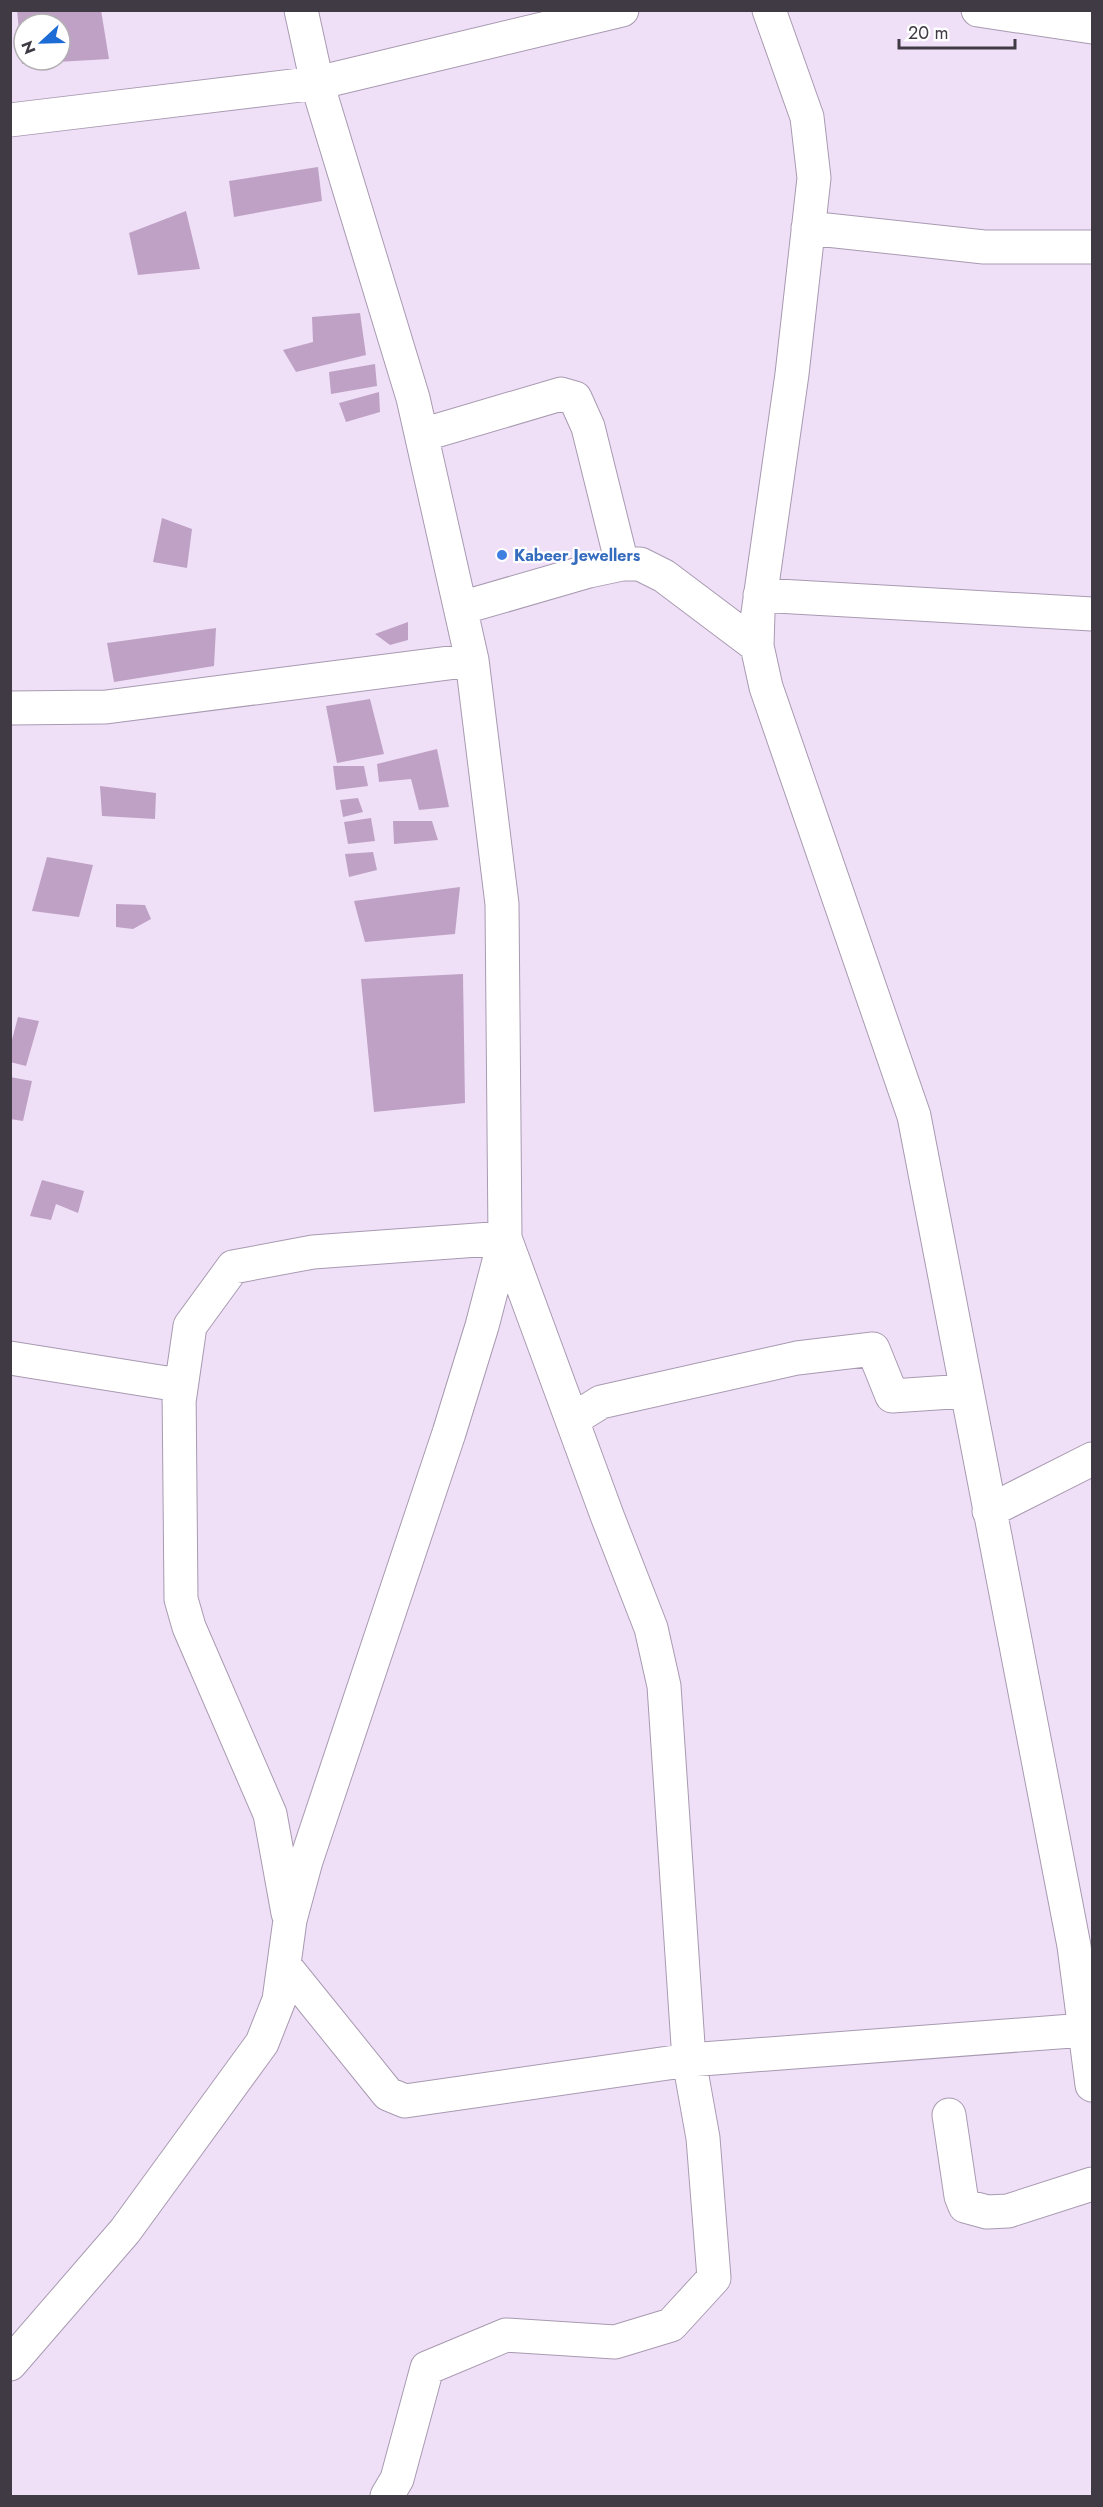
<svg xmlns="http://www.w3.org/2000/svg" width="1103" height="2507" font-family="Jost,sans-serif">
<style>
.building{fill:#bfa1c5;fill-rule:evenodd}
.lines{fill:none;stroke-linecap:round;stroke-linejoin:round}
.minor-casing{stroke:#a89ab0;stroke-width:35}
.minor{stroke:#fff;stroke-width:33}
.shop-dot{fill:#3f7fe0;stroke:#fff;stroke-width:2}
.labels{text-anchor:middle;stroke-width:4.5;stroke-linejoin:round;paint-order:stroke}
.shop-label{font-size:16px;font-weight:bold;fill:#366cbe;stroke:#fff;text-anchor:start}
</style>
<rect width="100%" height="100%" fill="#efe0f8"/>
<!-- building -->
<path class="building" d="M 17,10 L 101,10 L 109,59 L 22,64 ZM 24,24 L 60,24 L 60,60 L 24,60 Z
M 318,167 L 322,201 L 234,217 L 229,181 Z
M 186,211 L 200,269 L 138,275 L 129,233 Z
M 360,313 L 366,355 L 296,372 L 283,350 L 313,342 L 312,317 Z
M 375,364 L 377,386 L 331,394 L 329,372 Z
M 379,392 L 380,412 L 346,422 L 339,403 Z
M 162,518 L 192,529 L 187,568 L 153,562 Z
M 408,622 L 408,640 L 390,645 L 375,634 Z
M 216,628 L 214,666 L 114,682 L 107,643 Z
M 370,699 L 384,754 L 337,763 L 326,706 Z
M 437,749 L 449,807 L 419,810 L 411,779 L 379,782 L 377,764 Z
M 333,766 L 364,766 L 368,786 L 336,790 Z
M 100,786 L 156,793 L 155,819 L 102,816 Z
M 358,798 L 363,812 L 343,817 L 340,800 Z
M 371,818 L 375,841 L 348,844 L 344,822 Z
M 393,821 L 432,821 L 438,840 L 394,844 Z
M 373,852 L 377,870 L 349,877 L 345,854 Z
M 47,857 L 93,865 L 79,917 L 32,911 Z
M 460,887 L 455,934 L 365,942 L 354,901 Z
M 116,904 L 145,905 L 151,919 L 133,929 L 116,927 Z
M 463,974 L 465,1103 L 374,1112 L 361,979 Z
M 18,1017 L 39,1021 L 26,1066 L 10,1062 L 10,1047 Z
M 10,1077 L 32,1081 L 23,1121 L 10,1119 Z
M 42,1180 L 84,1191 L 78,1213 L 56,1204 L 51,1220 L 30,1216 Z"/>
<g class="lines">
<!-- minor casing -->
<g class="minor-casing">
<path id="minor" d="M 769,10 L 807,117 L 814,178 L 792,374 L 758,613 L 757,646 L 766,687 L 914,1116 L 1074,1946 L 1092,2085
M 978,10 L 1092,27
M 10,120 L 317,83 L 622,10
M 808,228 L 984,247 L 1092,247
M 422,435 L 561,394 L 575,398 L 588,427 L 622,564
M 760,595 L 1092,614
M 461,608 L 589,571 L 622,564 L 640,564 L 664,576 L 757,646
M 10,708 L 106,707 L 472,660
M 10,1358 L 179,1385 L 181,1599 L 189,1627 L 270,1814 L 288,1913
M 179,1402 L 190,1326 L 233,1267 L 313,1252 L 505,1238 L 608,1518 L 651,1628 L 664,1686 L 689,2060 L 703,2138 L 714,2278 L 671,2325 L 615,2342 L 506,2335 L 427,2368 L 397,2479 L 387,2496
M 572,1420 L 601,1402 L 797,1358 L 873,1349 L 892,1396 L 966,1391
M 989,1511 L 1092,1459
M 284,1965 L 388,2094 L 405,2101 L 689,2060 L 1085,2030
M 949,2115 L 961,2196 L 965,2206 L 987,2212 L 1008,2211 L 1092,2184
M 10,2364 L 125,2231 L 262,2043 L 279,2000 L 290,1920 L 306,1861 L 449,1433 L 482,1326 L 505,1238 L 502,904 L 472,660 L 413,398 L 317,83 L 301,10"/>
</g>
<!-- minor -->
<use href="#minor" class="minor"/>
</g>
<!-- markers -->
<circle class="shop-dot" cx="502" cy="555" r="6"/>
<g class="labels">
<!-- shop labels -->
<g class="shop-label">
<text x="514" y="561">Kabeer Jewellers</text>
</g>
</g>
<!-- border -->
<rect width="1103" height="2507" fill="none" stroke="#403a44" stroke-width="24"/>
<!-- north arrow -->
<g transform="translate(42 42) rotate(248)"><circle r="28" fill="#ffffff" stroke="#b3b0b4" stroke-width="1.5"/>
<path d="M0-4.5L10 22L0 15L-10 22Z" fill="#1d6cd6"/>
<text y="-9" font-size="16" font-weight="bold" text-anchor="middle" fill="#403a44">N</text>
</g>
<!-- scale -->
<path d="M899 39v9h116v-9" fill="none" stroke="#403a44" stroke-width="3"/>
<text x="908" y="39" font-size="18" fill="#403a44" stroke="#ffffff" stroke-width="4.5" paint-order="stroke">20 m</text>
</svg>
